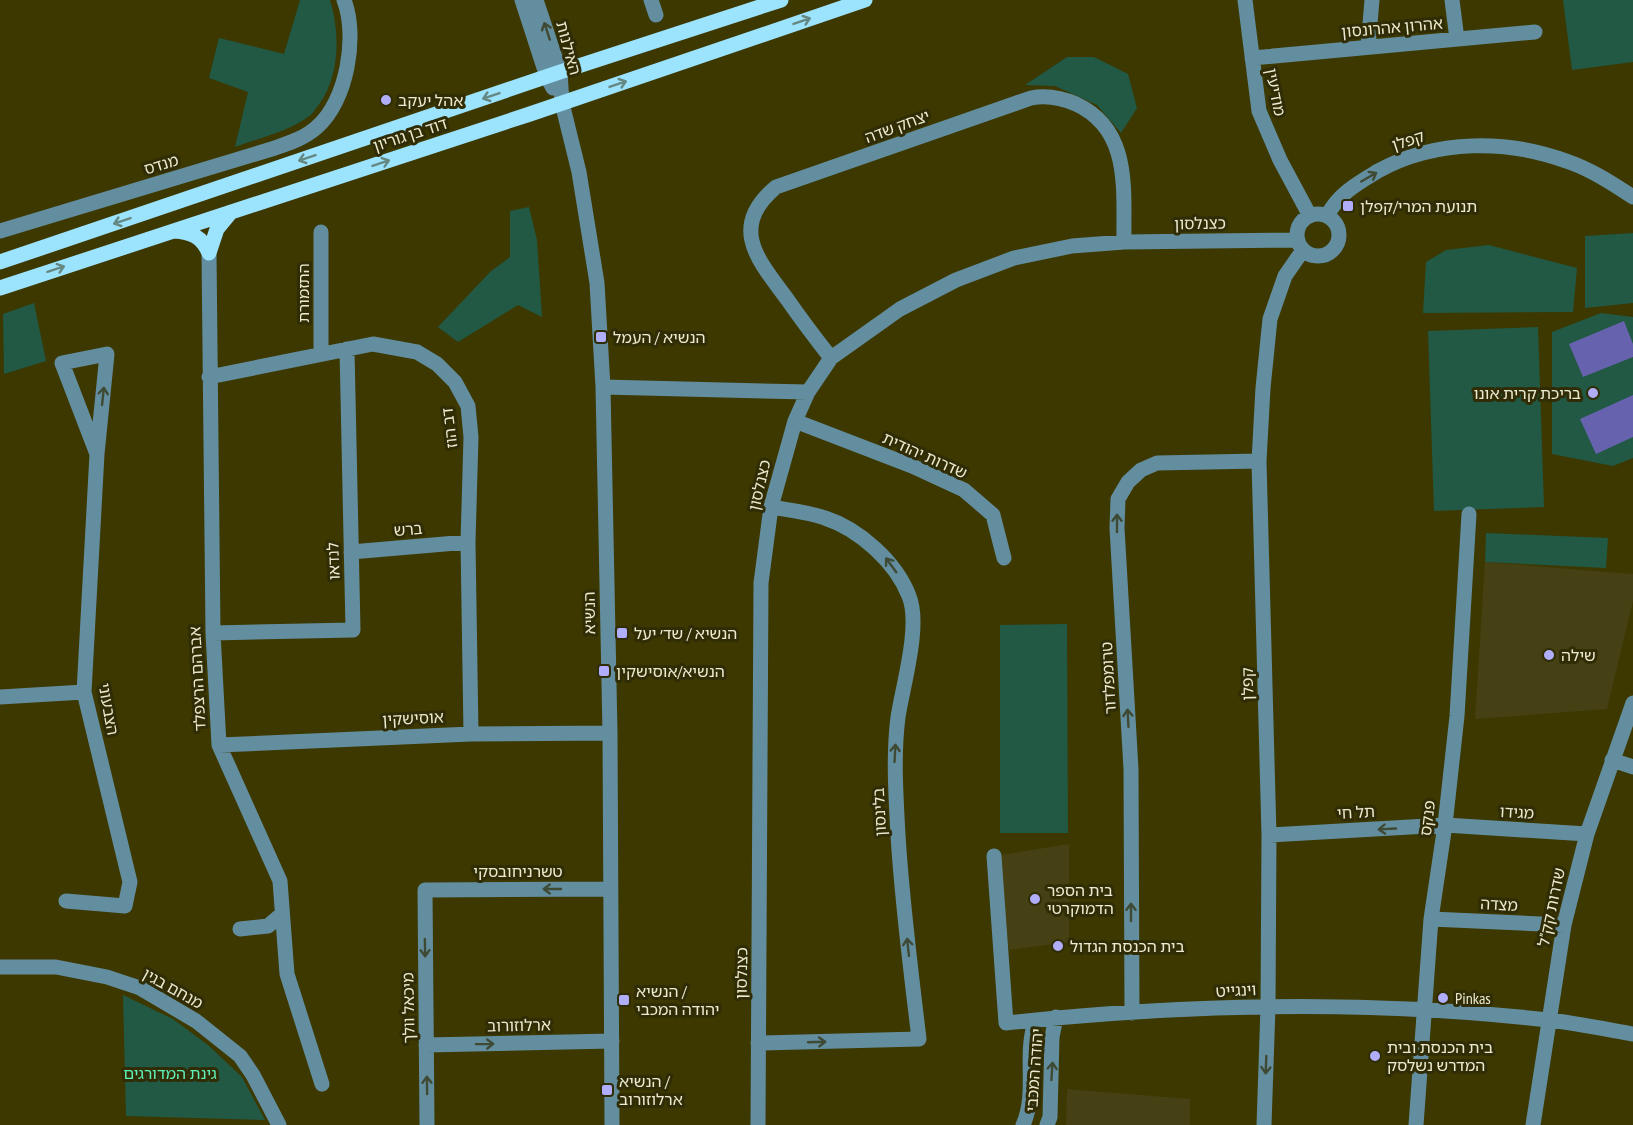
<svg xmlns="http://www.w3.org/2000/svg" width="1633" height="1125" font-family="'PT Sans Narrow','Noto Sans Hebrew',sans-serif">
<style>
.built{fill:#454114}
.green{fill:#215944}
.water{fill:#6762ae}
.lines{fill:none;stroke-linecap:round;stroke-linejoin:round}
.minor{stroke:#638e9f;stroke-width:15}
.major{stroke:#9ce3fe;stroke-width:15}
.oneway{stroke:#668882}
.oneway2{stroke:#3f4a34}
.poi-dot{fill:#b0aefa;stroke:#302d06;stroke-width:2}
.labels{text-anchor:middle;stroke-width:6;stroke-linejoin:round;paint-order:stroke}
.street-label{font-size:16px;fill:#ebeacf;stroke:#302d06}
.poi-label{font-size:16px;fill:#ebeacf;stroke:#302d06;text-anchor:start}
.park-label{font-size:16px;fill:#5eefb8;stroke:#302d06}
</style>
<rect width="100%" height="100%" fill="#3c3800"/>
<!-- built -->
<path class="built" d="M 1485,562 L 1633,574 L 1633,601 L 1607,709 L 1475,719 Z
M 1069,844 L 1069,942 L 1009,950 L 994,856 Z
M 1067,1089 L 1190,1099 L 1190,1125 L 1066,1125 Z"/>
<!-- green -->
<path class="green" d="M 300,0 L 330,0 C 340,32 340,75 320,103 C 316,108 313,114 308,117 C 287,132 259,138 235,147 L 248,92 L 209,78 L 219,38 L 284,54 Z
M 1563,0 L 1633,0 L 1633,62 L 1572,70 Z
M 1067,57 L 1094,57 L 1128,74 L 1137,108 L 1121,133 L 1097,105 L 1055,86 L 1025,85 Z
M 529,207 L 537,240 L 542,317 L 518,305 L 458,342 L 438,327 L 490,272 L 510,257 L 510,211 Z
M 1633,233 L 1633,303 L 1585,308 L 1585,236 Z
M 1489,245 L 1577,268 L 1573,312 L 1423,313 L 1426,262 L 1446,250 Z
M 34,303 L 46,361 L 4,374 L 3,314 Z
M 1601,313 L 1633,317 L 1633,458 L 1613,466 L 1552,454 L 1552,332 Z
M 1538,327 L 1544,507 L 1434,511 L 1428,331 Z
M 1486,533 L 1608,538 L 1606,568 L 1485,562 Z
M 1067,624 L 1068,833 L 1000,833 L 1000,625 Z
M 123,995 L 173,1019 L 208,1045 L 242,1077 L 265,1120 L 126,1116 Z"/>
<!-- water -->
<path class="water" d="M 1624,321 L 1633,344 L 1633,357 L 1583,377 L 1569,344 Z
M 1633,395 L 1633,437 L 1596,454 L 1580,419 Z"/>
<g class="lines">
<!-- minor -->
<path class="minor" d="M 522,0 L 547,77 L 553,88
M 536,0 L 560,72 L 562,103 L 579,172 L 597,283 L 603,387 L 610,733 L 612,1125
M 651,0 L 656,15
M 1245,0 L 1259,111 L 1280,160 L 1310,216
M 1452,0 L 1457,39
M 1368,47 L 1372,0
M 1252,58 L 1535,32
M1297 235a21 21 0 1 1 42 0a21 21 0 1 1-42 0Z
M 1327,216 C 1338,194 1358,183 1378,171 C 1436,139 1508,139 1569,162 C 1592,170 1613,184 1633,197
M 0,231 L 275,148 C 289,143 305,138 317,127 C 347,101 358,36 344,0
M 321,232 L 321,354
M 209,253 L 213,633 L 219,745 L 280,881 L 287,974 L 322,1084
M 831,358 C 816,339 801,319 787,299 C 758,260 728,227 776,187 L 1031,98 C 1046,95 1062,98 1076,104 C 1132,130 1123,191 1124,242
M 209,377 L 373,344 L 417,352 L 437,364 L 455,382 L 468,406 L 471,437 L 468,542 L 471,734
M 603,387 L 808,392
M 795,421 L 912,466 L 964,490 L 993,515 L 1004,558
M 351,552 L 468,542
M 213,633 L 353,630 L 347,349
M 0,697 L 84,692
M 219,745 L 471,734 L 610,733
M 1612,760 L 1633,767
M 1269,835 L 1445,825 L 1587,834
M 994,856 L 1006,1023 C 1183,1004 1371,1000 1548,1020 C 1576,1023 1605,1029 1633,1034
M 66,901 L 125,906 L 130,882 L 84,692 L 97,454 L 107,354 L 62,363 L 97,454
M 1431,919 L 1564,925
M 240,929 L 268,926 L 282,914
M 0,967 L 56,967 L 107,977 L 140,988 L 196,1021 L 240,1056 L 253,1075 L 279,1125
M 1132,1013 L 1131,769 L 1117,528 L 1118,499 L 1128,482 L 1141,470 L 1157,463 L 1259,461
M 758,1043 L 919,1039 C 911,971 902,903 898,835 C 896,796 893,757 898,717 C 903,685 921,625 909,596 C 896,562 859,529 825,518 C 808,512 789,510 771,507
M 426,1045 L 612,1041
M 427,1125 L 425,890 L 611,889
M 758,1125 L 761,583 L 771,507 L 795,421 L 808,392 L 831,358 L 900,309 L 956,280 L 1014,258 L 1072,246 L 1124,242 L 1298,240
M 1023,1125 C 1038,1092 1023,1053 1036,1020
M 1047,1125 L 1050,1117 L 1052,1037 L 1056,1017
M 1264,1125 L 1268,1007 L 1269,835 L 1259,461 L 1263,388 L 1270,319 L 1285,276 L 1303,250
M 1416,1125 L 1431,919 L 1445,825 L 1457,716 L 1469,514
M 1533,1125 L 1564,925 L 1587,834 L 1633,703"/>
<!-- major -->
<path class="major" d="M 174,231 C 192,232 202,237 209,253
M 209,253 L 217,229 L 231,212
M 0,262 L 560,72 L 781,0
M 0,288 L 530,114 L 865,0"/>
</g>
<!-- one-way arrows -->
<defs><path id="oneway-shaft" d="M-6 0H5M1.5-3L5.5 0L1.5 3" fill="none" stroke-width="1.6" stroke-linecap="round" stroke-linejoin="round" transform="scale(1.5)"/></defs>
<g class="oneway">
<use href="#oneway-shaft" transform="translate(802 21) rotate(-19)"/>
<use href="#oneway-shaft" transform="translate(618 84) rotate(-19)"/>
<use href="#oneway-shaft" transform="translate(491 96) rotate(161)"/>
<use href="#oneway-shaft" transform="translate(307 158) rotate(161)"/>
<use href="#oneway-shaft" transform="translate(381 163) rotate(-18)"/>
<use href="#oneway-shaft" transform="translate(122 221) rotate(161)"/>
<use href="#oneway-shaft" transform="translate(56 269) rotate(-18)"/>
</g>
<g class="oneway2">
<use href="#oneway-shaft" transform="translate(547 31) rotate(-108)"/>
<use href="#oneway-shaft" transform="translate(1369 177) rotate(-30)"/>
<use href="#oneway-shaft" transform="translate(103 396) rotate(-84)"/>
<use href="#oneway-shaft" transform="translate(1117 523) rotate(-90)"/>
<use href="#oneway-shaft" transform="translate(891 565) rotate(-126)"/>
<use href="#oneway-shaft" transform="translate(1128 718) rotate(-93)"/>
<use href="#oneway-shaft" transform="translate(895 753) rotate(-87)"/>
<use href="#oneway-shaft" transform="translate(1387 829) rotate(177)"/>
<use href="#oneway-shaft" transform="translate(552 889) rotate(180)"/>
<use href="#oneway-shaft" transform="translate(1131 912) rotate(-90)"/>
<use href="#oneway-shaft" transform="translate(908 947) rotate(-96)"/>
<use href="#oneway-shaft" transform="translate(425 948) rotate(89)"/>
<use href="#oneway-shaft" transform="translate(817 1042) rotate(-2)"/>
<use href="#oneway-shaft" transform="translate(485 1044) rotate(-1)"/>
<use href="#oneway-shaft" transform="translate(1266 1065) rotate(92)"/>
<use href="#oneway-shaft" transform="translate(1052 1071) rotate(-86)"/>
<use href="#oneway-shaft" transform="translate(427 1085) rotate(-91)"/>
</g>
<!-- markers -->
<g class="poi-dot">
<circle cx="386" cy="100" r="6"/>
<rect x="1342" y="200" width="12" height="12" rx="3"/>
<rect x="595" y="331" width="12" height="12" rx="3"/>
<circle cx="1593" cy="393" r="6"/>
<rect x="616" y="627" width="12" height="12" rx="3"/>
<circle cx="1549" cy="655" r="6"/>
<rect x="598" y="665" width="12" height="12" rx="3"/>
<circle cx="1035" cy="899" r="6"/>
<circle cx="1058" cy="946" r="6"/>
<circle cx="1443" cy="998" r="6"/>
<rect x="618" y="994" width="12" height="12" rx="3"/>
<circle cx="1375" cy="1056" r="6"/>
<rect x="601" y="1084" width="12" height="12" rx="3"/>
</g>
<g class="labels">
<!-- street labels -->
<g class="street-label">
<text transform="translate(1392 27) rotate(-5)" y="6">אהרון אהרונסון</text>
<text transform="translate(569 48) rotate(75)" y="6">האילנות</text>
<text transform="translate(1276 92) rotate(79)" y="6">מודיעין</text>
<text transform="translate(897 126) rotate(-20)" y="6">יצחק שדה</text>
<text transform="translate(410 134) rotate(-18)" y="6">דוד בן גוריון</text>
<text transform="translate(1408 140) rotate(-18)" y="6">קפלן</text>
<text transform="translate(161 164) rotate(-17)" y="6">מנדס</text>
<text transform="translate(1200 223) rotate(-1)" y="6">כצנלסון</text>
<text transform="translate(303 293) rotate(-90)" y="6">התזמורת</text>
<text transform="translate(449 428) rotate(-97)" y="6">דב הוז</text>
<text transform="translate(925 455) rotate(24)" y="6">שדרות יהודית</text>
<text transform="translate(759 485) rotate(-77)" y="6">כצנלסון</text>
<text transform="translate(408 529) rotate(-5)" y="6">ברש</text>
<text transform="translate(333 561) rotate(-92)" y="6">לנדאו</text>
<text transform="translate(589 613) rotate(-91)" y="6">הנשיא</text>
<text transform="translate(1108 678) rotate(-93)" y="6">טרומפלדור</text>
<text transform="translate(197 679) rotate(-93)" y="6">אברהם הרצפלד</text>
<text transform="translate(1247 684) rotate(-91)" y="6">קפלן</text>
<text transform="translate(109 709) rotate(80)" y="6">הצבעוני</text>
<text transform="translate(413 718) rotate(-3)" y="6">אוסישקין</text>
<text transform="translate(879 812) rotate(-93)" y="6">בלינסון</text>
<text transform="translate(1356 812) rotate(-3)" y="6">תל חי</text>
<text transform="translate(1517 812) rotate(3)" y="6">מגידו</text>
<text transform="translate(1427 818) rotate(-83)" y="6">פנקס</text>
<text x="518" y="877">טשרניחובסקי</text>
<text transform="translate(1499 904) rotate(3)" y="6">מצדה</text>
<text transform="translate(1551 907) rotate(-78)" y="6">שדרות קק"ל</text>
<text transform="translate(741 973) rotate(-89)" y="6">כצנלסון</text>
<text transform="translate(173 988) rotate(29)" y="6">מנחם בגין</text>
<text transform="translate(1236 990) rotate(-3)" y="6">וינגייט</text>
<text transform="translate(408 1008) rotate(-91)" y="6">מיכאל וולך</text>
<text transform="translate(519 1025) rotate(-1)" y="6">ארלוזורוב</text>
<text transform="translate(1034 1070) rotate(-86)" y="6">יהודה המכבי</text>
</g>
<!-- poi labels -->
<g class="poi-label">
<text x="398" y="106">אהל יעקב</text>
<text x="1360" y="212">תנועת המרי/קפלן</text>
<text x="613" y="343">הנשיא / העמל</text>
<text x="1581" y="399" text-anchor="end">בריכת קרית אונו</text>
<text x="634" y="639">הנשיא / שד׳ יעל</text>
<text x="1561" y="661">שילה</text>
<text x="616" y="677">הנשיא/אוסישקין</text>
<text x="1047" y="896">בית הספר<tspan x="1047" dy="18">הדמוקרטי</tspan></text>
<text x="1070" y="952">בית הכנסת הגדול</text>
<text x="636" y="997">הנשיא /<tspan x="636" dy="18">יהודה המכבי</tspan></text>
<text x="1455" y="1004">Pinkas</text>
<text x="1387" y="1053">בית הכנסת ובית<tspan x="1387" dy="18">המדרש נשלסק</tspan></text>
<text x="619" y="1087">הנשיא /<tspan x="619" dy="18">ארלוזורוב</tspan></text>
</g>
<!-- park labels -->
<g class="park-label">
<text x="170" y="1079">גינת המדורגים</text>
</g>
</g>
</svg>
